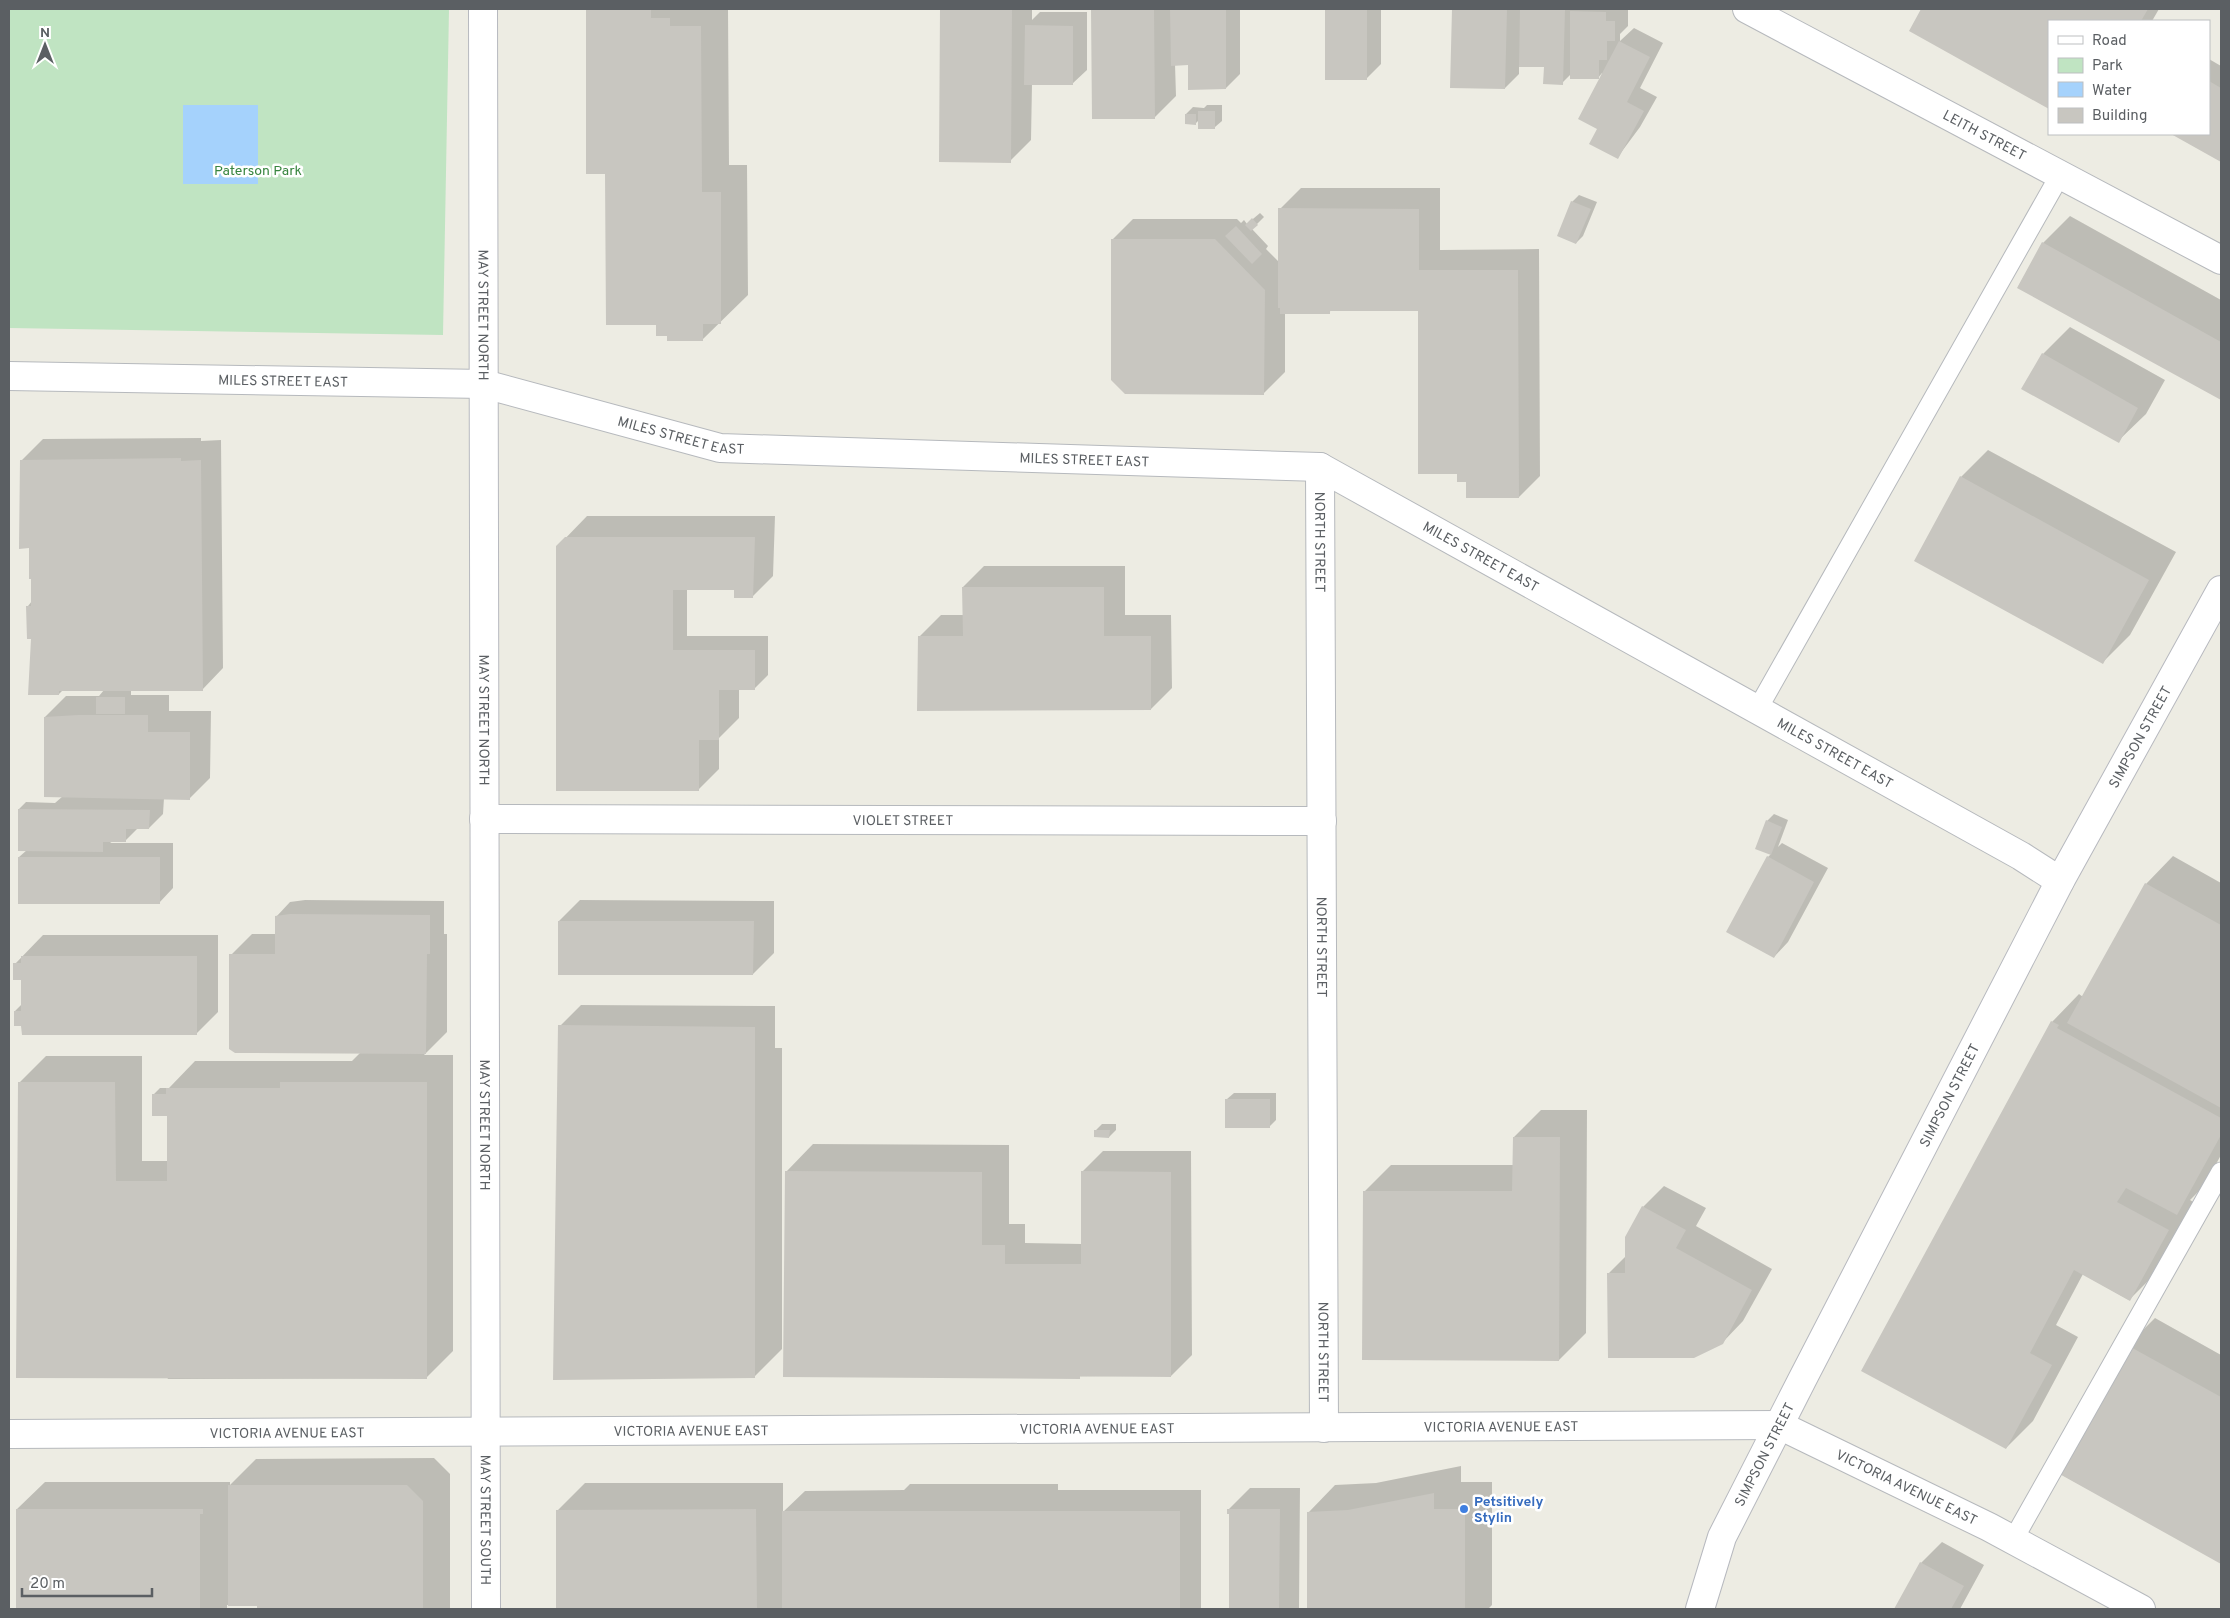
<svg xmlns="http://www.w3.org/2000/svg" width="2230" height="1618" font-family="Overpass,sans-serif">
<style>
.green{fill:#c0e4c2}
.water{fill:#a5d2fc}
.shadow{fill:#0003}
.building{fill:#c8c6c0}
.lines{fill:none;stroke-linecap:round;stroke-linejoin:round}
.service-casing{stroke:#b6b9bd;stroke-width:21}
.minor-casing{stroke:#b6b9bd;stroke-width:30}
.tertiary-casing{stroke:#b6b9bd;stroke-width:30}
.secondary-casing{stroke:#b7b9bf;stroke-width:30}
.service{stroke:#fff;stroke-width:19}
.minor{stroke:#fff;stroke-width:28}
.tertiary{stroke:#fff;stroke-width:28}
.secondary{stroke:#fff;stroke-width:28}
.shop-dot{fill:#3f7fe0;stroke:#fff;stroke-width:2}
.labels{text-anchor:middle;stroke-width:5;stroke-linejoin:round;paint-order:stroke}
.street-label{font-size:14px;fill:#5b5f63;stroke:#fff}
.park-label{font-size:14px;fill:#38853f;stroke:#fff}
.shop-label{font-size:14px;font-weight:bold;fill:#366cbe;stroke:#fff;text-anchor:start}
</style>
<rect width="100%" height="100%" fill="#edece3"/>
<!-- green -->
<path class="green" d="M 9,9 L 449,9 L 443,335 L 9,328 Z"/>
<!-- water -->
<path class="water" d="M 183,105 L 258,105 L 258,184 L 183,184 Z"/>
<!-- shadow -->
<path class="shadow" d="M 587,9 L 728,9 L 729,165 L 747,165 L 748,295 L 702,340 L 668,335 L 657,324 L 606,173 L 588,173 Z
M 941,9 L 1032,9 L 1032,20 L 1040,12 L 1087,12 L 1087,70 L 1072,84 L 1032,84 L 1031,140 L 1010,161 L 940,161 Z
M 1092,9 L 1240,9 L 1240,74 L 1226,88 L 1189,64 L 1175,64 L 1176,96 L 1155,117 L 1093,118 Z
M 1326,9 L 1381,9 L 1381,64 L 1367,78 L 1326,78 Z
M 1453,9 L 1628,9 L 1628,26 L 1620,34 L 1620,41 L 1634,28 L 1663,43 L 1640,88 L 1657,97 L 1640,127 L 1617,158 L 1598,129 L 1602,73 L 1598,78 L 1571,74 L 1562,83 L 1545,65 L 1519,65 L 1519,74 L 1505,88 L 1451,86 Z
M 1923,9 L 2159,9 L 2152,21 L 2049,21 L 1910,31 Z
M 2209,59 L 2221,66 L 2221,160 L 2174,134 L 2209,134 Z
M 1207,105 L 1222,105 L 1222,121 L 1215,127 L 1200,119 L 1195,124 L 1186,114 L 1193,107 L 1204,108 Z
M 1301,188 L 1440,188 L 1440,250 L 1539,249 L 1540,476 L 1519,497 L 1467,481 L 1458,473 L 1420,310 L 1332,310 L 1329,312 L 1285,312 L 1285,372 L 1264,393 L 1112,240 L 1133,219 L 1237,219 L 1241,223 L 1244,220 L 1247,224 L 1260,213 L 1264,217 L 1252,229 L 1268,246 L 1266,249 L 1280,263 L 1280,209 Z
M 1579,195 L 1597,202 L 1583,236 L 1576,243 L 1572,202 Z
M 2070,216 L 2221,300 L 2221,399 L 2018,287 L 2043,243 Z
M 2070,327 L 2165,380 L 2146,414 L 2118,441 L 2043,354 Z
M 201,438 L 201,441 L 221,440 L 223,668 L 202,690 L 131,690 L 131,695 L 169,695 L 169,711 L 211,711 L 210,778 L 189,799 L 164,798 L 163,814 L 149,828 L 138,828 L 125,841 L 113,841 L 110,843 L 173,843 L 173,888 L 159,903 L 19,857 L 27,850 L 19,809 L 26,802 L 55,803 L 63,796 L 45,717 L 66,696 L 99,696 L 104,690 L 63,690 L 59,694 L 32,638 L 28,606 L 32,601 L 30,547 L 22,460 L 43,439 Z
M 1988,450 L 2176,552 L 2130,635 L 2103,662 L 1961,477 Z
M 587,516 L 775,516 L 773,576 L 752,597 L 735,588 L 687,588 L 687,636 L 768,636 L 768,675 L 754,689 L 739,689 L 739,718 L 719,738 L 719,769 L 698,790 L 557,547 Z
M 984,566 L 1125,566 L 1125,615 L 1171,615 L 1172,688 L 1151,709 L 920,636 L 941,615 L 964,615 L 963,587 Z
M 1774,814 L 1788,820 L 1778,847 L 1782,843 L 1828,868 L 1788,942 L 1774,957 L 1768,857 L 1771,854 L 1767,821 Z
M 2173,856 L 2221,883 L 2221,1155 L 2204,1186 L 2190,1200 L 2195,1203 L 2157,1272 L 2129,1300 L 2083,1274 L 2056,1325 L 2078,1337 L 2033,1421 L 2006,1448 L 2052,1022 L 2079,994 L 2083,997 L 2146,884 Z
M 305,900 L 444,901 L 444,934 L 447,934 L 447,1032 L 424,1055 L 453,1055 L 453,1351 L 426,1378 L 168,1379 L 19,1083 L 46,1056 L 142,1056 L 142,1161 L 168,1161 L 168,1115 L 154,1094 L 160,1088 L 169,1088 L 195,1061 L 352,1061 L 360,1053 L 231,955 L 252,934 L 276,934 L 276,917 L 290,902 Z
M 580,900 L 774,901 L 774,953 L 753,974 L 559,921 Z
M 43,935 L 218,935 L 218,1012 L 197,1033 L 23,1025 L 15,1011 L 22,1004 L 22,978 L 15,964 Z
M 581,1005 L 775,1006 L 775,1048 L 782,1048 L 782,1349 L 754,1377 L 560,1026 Z
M 1234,1093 L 1276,1093 L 1276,1120 L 1269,1127 L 1227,1099 Z
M 1541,1110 L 1587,1110 L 1586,1333 L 1559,1360 L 1364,1192 L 1391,1165 L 1514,1165 L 1514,1137 Z
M 1102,1124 L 1116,1124 L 1116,1130 L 1109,1137 L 1095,1131 Z
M 813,1144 L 1009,1145 L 1009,1224 L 1025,1224 L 1025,1243 L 1082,1244 L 1082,1172 L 1103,1151 L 1191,1151 L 1192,1355 L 1171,1376 L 981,1377 L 786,1172 Z
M 1664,1186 L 1706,1208 L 1696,1226 L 1772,1269 L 1743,1321 L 1722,1343 L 1608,1274 L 1626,1256 L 1626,1237 L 1643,1207 Z
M 2155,1318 L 2221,1355 L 2221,1562 L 2057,1472 L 2128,1345 Z
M 434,1458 L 450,1474 L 450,1609 L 258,1609 L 258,1605 L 227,1605 L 227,1609 L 17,1609 L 17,1509 L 45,1482 L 230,1482 L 230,1485 L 256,1459 Z
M 1461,1466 L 1461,1482 L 1492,1482 L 1492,1605 L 1488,1609 L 1308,1609 L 1308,1513 L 1335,1485 L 1376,1483 Z
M 585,1483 L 783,1483 L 783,1512 L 805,1491 L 904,1490 L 910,1484 L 1058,1484 L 1058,1490 L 1201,1490 L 1201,1609 L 558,1609 L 557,1511 Z
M 1250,1488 L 1300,1488 L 1299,1609 L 1230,1609 L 1231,1512 L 1229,1509 Z
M 1942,1542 L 1984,1565 L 1960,1609 L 1896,1609 L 1921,1563 Z"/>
<!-- building -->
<path class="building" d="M 586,9 L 651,9 L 651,18 L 670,18 L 670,26 L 701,26 L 702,192 L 721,192 L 721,324 L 703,324 L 703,341 L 667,341 L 667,336 L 656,336 L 656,325 L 606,325 L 605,174 L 586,174 Z
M 940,9 L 1012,9 L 1011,163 L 939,162 Z
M 1091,9 L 1154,9 L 1155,119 L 1092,119 Z
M 1170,9 L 1226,9 L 1226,89 L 1188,90 L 1188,65 L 1171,66 Z
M 1325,9 L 1367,9 L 1367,80 L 1325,80 Z
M 1452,9 L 1507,10 L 1505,89 L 1450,88 Z
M 1520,9 L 1565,9 L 1563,85 L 1543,84 L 1544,67 L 1519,67 Z
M 1921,9 L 2148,9 L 2141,21 L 2049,21 L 2049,109 L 1909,31 Z
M 1570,11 L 1606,12 L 1606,21 L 1615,21 L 1615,41 L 1607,41 L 1607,60 L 1599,60 L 1599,79 L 1570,79 Z
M 1025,25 L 1073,26 L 1073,85 L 1024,85 Z
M 1619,41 L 1650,57 L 1627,102 L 1644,111 L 1618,159 L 1589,144 L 1597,129 L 1578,119 Z
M 2209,81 L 2221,88 L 2221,162 L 2171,134 L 2209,134 Z
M 1198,111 L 1215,111 L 1215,129 L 1198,129 Z
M 1185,114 L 1196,114 L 1196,125 L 1185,124 Z
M 1571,201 L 1591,209 L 1576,244 L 1557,236 Z
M 1278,208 L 1419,209 L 1419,270 L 1518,270 L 1519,498 L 1466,498 L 1466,482 L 1457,482 L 1457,474 L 1418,474 L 1418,311 L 1330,311 L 1330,314 L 1280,314 L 1280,308 L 1278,308 Z
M 1252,218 L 1258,225 L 1251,231 L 1245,225 Z
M 1236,226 L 1262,254 L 1252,264 L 1225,236 Z
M 1111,239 L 1215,239 L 1265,290 L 1264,395 L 1125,394 L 1111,380 Z
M 2042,242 L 2221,342 L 2221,400 L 2017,288 Z
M 2042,353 L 2138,408 L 2119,443 L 2021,389 Z
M 181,458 L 181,461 L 201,460 L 203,691 L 59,691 L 59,695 L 28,695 L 31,639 L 27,639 L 26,606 L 31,606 L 31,579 L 29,579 L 29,548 L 19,549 L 20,460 Z
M 1960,476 L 2149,580 L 2103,664 L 1914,561 Z
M 565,537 L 755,537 L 753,598 L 734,598 L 734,590 L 673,590 L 673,650 L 755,650 L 755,690 L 719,690 L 719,740 L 699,740 L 699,791 L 556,791 L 556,546 Z
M 962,587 L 1104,587 L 1104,636 L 1151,636 L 1151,710 L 917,711 L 918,636 L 963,636 Z
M 96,697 L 125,697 L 125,714 L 96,714 Z
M 78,715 L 148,715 L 148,732 L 190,732 L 190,800 L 44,797 L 44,717 Z
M 18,809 L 150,810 L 149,829 L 126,829 L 126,842 L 103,842 L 103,852 L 18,851 Z
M 1766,820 L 1782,827 L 1771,855 L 1755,849 Z
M 1767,856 L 1814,882 L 1774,958 L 1726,932 Z
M 18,857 L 160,857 L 160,904 L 18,904 Z
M 2145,883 L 2221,925 L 2221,1108 L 2067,1023 Z
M 290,914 L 430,915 L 430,954 L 427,954 L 426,1054 L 235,1053 L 229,1049 L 229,954 L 275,954 L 275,916 Z
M 558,921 L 754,921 L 753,975 L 558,975 Z
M 21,956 L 197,956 L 197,1035 L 22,1035 L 21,1026 L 14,1026 L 14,1011 L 21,1011 L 21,980 L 13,980 L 13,963 L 21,963 Z
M 2051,1021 L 2059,1025 L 2057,1028 L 2221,1118 L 2221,1135 L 2177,1215 L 2126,1188 L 2117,1202 L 2169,1230 L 2130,1301 L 2074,1270 L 2030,1353 L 2052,1365 L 2006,1449 L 1861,1371 Z
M 558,1025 L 755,1027 L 755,1378 L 553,1380 Z
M 18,1082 L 115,1082 L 116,1181 L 167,1181 L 167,1116 L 152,1116 L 152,1094 L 166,1094 L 166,1088 L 280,1088 L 280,1082 L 427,1082 L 427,1379 L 16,1378 Z
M 1225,1099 L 1270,1099 L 1270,1128 L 1225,1128 Z
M 1094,1130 L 1110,1130 L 1109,1138 L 1094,1137 Z
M 1513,1137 L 1560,1137 L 1559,1361 L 1362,1360 L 1363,1191 L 1512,1191 Z
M 785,1171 L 982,1172 L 982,1245 L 1005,1245 L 1005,1264 L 1081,1264 L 1081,1171 L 1171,1172 L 1171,1377 L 1080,1376 L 1080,1379 L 783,1377 Z
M 1642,1206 L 1686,1230 L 1676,1248 L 1752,1290 L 1723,1344 L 1694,1358 L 1608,1358 L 1607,1273 L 1625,1273 L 1625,1237 Z
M 2127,1345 L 2221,1397 L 2221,1564 L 2056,1472 Z
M 228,1485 L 407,1485 L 423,1501 L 423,1609 L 257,1609 L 257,1606 L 228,1606 Z
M 1434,1493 L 1434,1509 L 1465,1509 L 1465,1609 L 1307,1609 L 1307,1512 L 1348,1510 Z
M 16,1509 L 203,1509 L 203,1514 L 200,1514 L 200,1609 L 16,1609 Z
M 756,1509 L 757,1609 L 556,1609 L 556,1510 Z
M 1227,1509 L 1280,1509 L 1279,1609 L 1229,1609 L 1229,1514 L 1227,1514 Z
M 782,1511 L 1180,1511 L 1180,1609 L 782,1609 Z
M 1920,1562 L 1964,1586 L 1951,1609 L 1894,1609 Z"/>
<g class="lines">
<!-- service casing -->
<g class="service-casing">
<path id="service" d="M 1757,710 L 2060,175
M 2013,1540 L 2221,1172"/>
</g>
<!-- minor casing -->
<g class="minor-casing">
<g id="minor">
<path id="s1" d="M 1747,9 L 2221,260"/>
<path id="s2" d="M 484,384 L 720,448 L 1320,467 L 2021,856 L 2060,881"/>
<path id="s3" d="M 1320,467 L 1324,1428"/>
<path id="s4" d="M 484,819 L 1322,821"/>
<path id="s5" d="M 1779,1425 L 1989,1527 L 2141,1609"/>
</g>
</g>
<!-- tertiary casing -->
<g class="tertiary-casing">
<g id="tertiary">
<path id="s6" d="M 9,376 L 484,384"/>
<path id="s7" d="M 9,1434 L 1779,1425"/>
</g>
</g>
<!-- secondary casing -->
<g class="secondary-casing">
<g id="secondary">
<path id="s8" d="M 483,9 L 486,1609"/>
<path id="s9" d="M 1700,1609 L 1722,1537 L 1802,1380 L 2060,881 L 2221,590"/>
</g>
</g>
<!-- service -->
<use href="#service" class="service"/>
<!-- minor -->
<use href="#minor" class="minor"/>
<!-- tertiary -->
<use href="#tertiary" class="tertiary"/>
<!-- secondary -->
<use href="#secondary" class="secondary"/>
</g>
<!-- markers -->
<circle class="shop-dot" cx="1464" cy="1509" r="5"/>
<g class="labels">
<!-- street labels -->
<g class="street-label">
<text dy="5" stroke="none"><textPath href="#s1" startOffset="269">LEITH STREET</textPath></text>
<text dy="5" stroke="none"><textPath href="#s8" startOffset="306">MAY STREET NORTH</textPath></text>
<text dy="5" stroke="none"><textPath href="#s6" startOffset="274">MILES STREET EAST</textPath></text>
<text dy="5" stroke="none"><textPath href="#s2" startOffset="204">MILES STREET EAST</textPath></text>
<text dy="5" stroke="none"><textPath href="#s2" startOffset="609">MILES STREET EAST</textPath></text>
<text dy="5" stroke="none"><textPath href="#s3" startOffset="75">NORTH STREET</textPath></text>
<text dy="5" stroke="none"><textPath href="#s2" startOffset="1029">MILES STREET EAST</textPath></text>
<text dy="5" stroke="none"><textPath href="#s8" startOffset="711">MAY STREET NORTH</textPath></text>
<text dy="5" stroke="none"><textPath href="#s9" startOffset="978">SIMPSON STREET</textPath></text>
<text dy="5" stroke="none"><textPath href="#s2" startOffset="1434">MILES STREET EAST</textPath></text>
<text dy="5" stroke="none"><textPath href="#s4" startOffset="419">VIOLET STREET</textPath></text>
<text dy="5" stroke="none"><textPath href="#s3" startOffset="480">NORTH STREET</textPath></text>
<text dy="5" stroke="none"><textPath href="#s9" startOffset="572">SIMPSON STREET</textPath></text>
<text dy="5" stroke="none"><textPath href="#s8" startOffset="1116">MAY STREET NORTH</textPath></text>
<text dy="5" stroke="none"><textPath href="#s3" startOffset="885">NORTH STREET</textPath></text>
<text dy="5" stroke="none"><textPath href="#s7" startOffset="1492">VICTORIA AVENUE EAST</textPath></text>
<text dy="5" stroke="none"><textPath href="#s7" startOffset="1088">VICTORIA AVENUE EAST</textPath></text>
<text dy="5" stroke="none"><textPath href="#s7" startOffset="682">VICTORIA AVENUE EAST</textPath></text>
<text dy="5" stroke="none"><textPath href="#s7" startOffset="278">VICTORIA AVENUE EAST</textPath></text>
<text dy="5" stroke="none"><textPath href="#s9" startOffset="168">SIMPSON STREET</textPath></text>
<text dy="5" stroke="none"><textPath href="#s5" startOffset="142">VICTORIA AVENUE EAST</textPath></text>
<text dy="5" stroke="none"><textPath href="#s8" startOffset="1511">MAY STREET SOUTH</textPath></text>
</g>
<!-- park labels -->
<g class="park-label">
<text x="258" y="175">Paterson Park</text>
</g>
<!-- shop labels -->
<g class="shop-label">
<text x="1474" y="1506">Petsitively<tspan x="1474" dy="16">Stylin</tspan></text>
</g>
</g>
<!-- border -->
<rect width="2230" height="1618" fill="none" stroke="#5b5f63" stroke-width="20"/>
<!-- legend -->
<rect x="2048" y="20" width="162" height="115" fill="#ffffff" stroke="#bdbfc1"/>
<rect x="2058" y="36" width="25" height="8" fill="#ffffff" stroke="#bdbfc1"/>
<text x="2092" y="45" font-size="15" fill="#5b5f63">Road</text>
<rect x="2058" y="58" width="25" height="15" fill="#c0e4c2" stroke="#bdbfc1"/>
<text x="2092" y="70" font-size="15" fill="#5b5f63">Park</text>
<rect x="2058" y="82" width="25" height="15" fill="#a5d2fc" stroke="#bdbfc1"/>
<text x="2092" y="95" font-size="15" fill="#5b5f63">Water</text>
<rect x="2058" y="108" width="25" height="15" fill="#c8c6c0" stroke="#bdbfc1"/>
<text x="2092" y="120" font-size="15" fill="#5b5f63">Building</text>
<!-- north arrow -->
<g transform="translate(45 45)" stroke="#ffffff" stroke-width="4" paint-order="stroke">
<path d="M0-4L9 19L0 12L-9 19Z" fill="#5b5f63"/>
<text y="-8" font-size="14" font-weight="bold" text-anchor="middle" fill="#5b5f63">N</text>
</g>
<!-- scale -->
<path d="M22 1588v8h130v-8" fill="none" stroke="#5b5f63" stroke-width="2.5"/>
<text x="30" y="1588" font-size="15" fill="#5b5f63" stroke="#ffffff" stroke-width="4" paint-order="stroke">20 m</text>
</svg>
